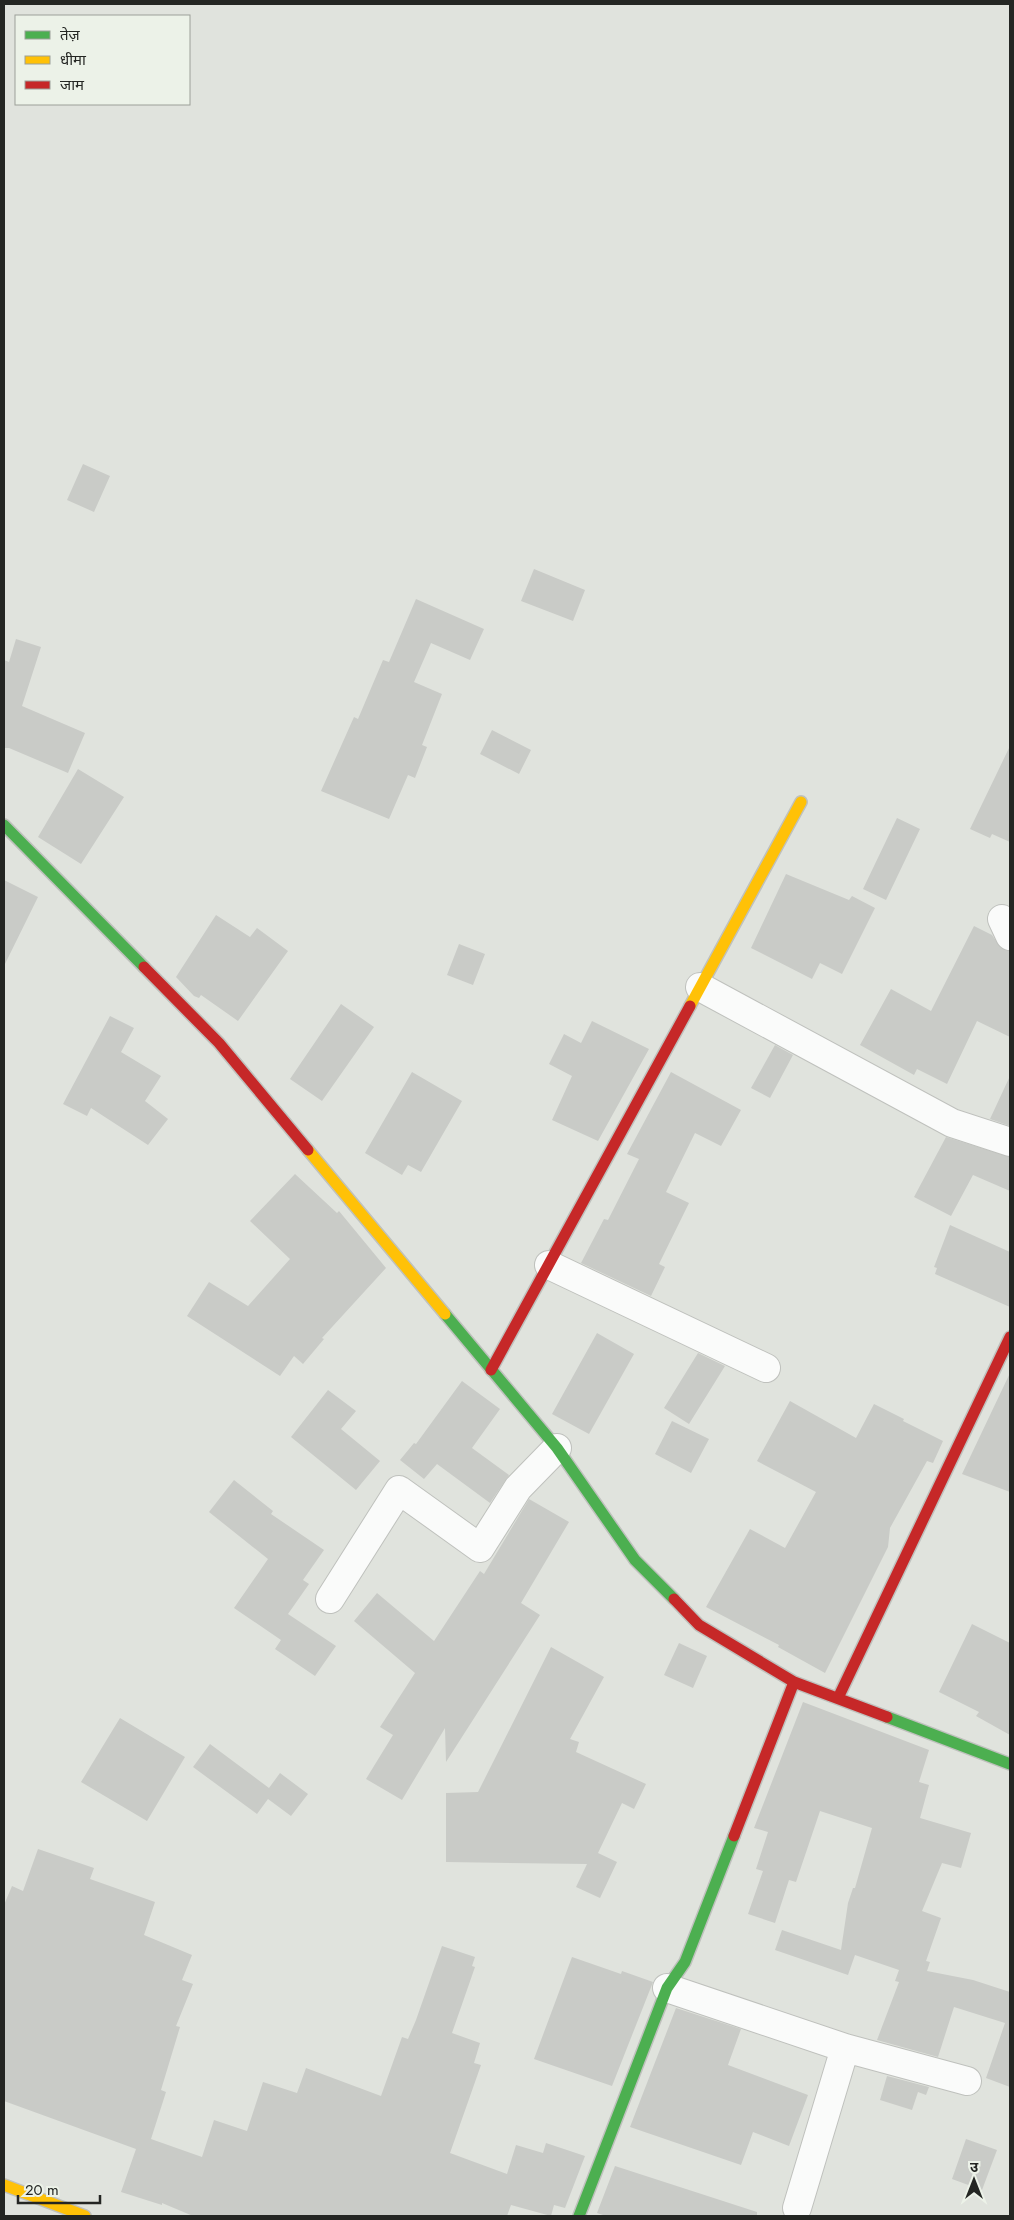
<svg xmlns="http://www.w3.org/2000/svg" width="1014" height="2220" font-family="Jost,'Noto Sans Devanagari',sans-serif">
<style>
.building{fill:#c9cbc7}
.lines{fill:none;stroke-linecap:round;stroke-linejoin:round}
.street-casing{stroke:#bfc1bd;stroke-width:30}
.fast-casing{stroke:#bfc1bd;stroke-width:14}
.slow-casing{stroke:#bfc1bd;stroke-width:14}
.jam-casing{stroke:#bfc1bd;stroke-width:14}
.street{stroke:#fafbfa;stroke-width:28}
.fast{stroke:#4caf50;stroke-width:11}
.slow{stroke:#ffc107;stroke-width:11}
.jam{stroke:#c62828;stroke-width:11}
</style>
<rect width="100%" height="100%" fill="#e0e3dd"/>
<!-- building -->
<path class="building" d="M 83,464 L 110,476 L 94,512 L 67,500 Z
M 534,569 L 585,590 L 573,621 L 521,601 Z
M 416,599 L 484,629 L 470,660 L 431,643 L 414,682 L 442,694 L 422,745 L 427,747 L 415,778 L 408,775 L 389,819 L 321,791 L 354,717 L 358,719 L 383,660 L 389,662 Z
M 16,639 L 41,647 L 22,706 L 85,733 L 68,773 L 9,748 L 4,748 L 4,660 L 9,662 Z
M 492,730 L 531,750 L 519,774 L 480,754 Z
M 1010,746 L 1010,842 L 992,834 L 990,838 L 970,829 Z
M 78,769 L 124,797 L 81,864 L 38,837 Z
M 897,818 L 920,829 L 886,900 L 863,889 Z
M 786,874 L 849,900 L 852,896 L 875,908 L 842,974 L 820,963 L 812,979 L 751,948 Z
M 4,880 L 38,897 L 4,966 Z
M 216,915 L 250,937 L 257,928 L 288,951 L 238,1021 L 201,995 L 199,998 L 194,996 L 176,977 Z
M 974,926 L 992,935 L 1001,948 L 1010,951 L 1010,1037 L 977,1021 L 947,1084 L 917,1069 L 914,1075 L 860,1045 L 891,989 L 931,1011 Z
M 459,944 L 485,954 L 473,985 L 447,975 Z
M 341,1004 L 374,1027 L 322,1101 L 290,1079 Z
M 110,1016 L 134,1028 L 121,1052 L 161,1076 L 145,1101 L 168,1119 L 148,1145 L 91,1108 L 87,1116 L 63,1104 Z
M 592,1021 L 649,1049 L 598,1141 L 552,1120 L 572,1076 L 549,1064 L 564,1034 L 581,1043 Z
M 775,1045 L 793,1055 L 770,1098 L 751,1088 Z
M 412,1072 L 462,1101 L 421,1172 L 408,1165 L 402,1175 L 365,1153 Z
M 671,1072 L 741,1110 L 721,1146 L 695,1133 L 666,1192 L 689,1203 L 659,1264 L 665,1267 L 651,1296 L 581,1263 L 604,1219 L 608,1220 L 639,1159 L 627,1154 Z
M 1010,1076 L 1010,1126 L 990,1119 Z
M 946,1137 L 1010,1157 L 1010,1191 L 973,1175 L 951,1216 L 914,1197 Z
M 295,1174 L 337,1213 L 339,1211 L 386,1268 L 322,1338 L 324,1339 L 303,1364 L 294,1356 L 280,1376 L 187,1316 L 209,1282 L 248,1306 L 290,1259 L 250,1221 Z
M 950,1225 L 1010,1252 L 1010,1307 L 935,1274 L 937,1268 L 934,1267 Z
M 597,1333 L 634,1354 L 589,1434 L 552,1414 Z
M 698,1353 L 725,1366 L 689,1424 L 664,1408 Z
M 1010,1373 L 1010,1492 L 962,1474 Z
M 462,1381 L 500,1409 L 472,1448 L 509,1475 L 490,1503 L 437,1464 L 424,1479 L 400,1460 L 414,1443 L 416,1444 Z
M 328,1390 L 356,1411 L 341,1429 L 380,1461 L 356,1490 L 291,1437 Z
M 790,1401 L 856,1438 L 874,1404 L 904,1419 L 903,1421 L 943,1441 L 933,1463 L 927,1461 L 890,1528 L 888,1547 L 825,1673 L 778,1647 L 779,1645 L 706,1607 L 750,1529 L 785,1548 L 816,1492 L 757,1461 Z
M 672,1421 L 709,1439 L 691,1473 L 655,1454 Z
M 234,1480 L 273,1511 L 271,1514 L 324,1550 L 303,1580 L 309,1584 L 288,1614 L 336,1646 L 315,1676 L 275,1649 L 281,1640 L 234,1608 L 268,1559 L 209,1512 Z
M 529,1499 L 569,1522 L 521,1603 L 540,1615 L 446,1762 L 445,1728 L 402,1800 L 366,1779 L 393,1735 L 380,1727 L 415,1673 L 354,1621 L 377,1593 L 434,1641 L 480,1571 L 484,1574 Z
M 972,1624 L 1010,1643 L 1010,1735 L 976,1716 L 979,1712 L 939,1692 Z
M 679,1643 L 707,1656 L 693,1688 L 664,1675 Z
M 551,1647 L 604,1677 L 570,1739 L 579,1742 L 576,1752 L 646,1784 L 634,1809 L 622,1803 L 598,1853 L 617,1862 L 600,1898 L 576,1887 L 587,1864 L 446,1862 L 446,1793 L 478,1792 Z
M 803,1702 L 929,1750 L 919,1782 L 929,1785 L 920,1818 L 971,1833 L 961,1868 L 942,1863 L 922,1911 L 941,1918 L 926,1961 L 930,1962 L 927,1971 L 973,1980 L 1010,1992 L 1010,2087 L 986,2078 L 1005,2023 L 954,2007 L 938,2057 L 884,2042 L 877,2040 L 899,1982 L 895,1981 L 899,1970 L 855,1955 L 848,1975 L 775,1950 L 782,1930 L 841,1950 L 848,1903 L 853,1888 L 855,1888 L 872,1828 L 820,1811 L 796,1882 L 789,1880 L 775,1923 L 748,1914 L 763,1871 L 756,1869 L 768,1832 L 754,1828 Z
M 120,1718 L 185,1757 L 147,1821 L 81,1782 Z
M 210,1744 L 269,1788 L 280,1773 L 308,1794 L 291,1816 L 268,1799 L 257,1814 L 193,1767 Z
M 38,1849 L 94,1868 L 90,1879 L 155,1902 L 144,1935 L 192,1955 L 182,1980 L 193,1984 L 176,2026 L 180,2027 L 161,2090 L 166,2092 L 151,2139 L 202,2157 L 214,2120 L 247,2131 L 263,2082 L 297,2093 L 306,2068 L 381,2096 L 402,2037 L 408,2039 L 416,2020 L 442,1946 L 475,1957 L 472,1966 L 475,1967 L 452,2033 L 480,2043 L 474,2063 L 481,2065 L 450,2153 L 507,2174 L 516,2145 L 543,2153 L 546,2143 L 585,2156 L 565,2208 L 554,2205 L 551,2216 L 511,2205 L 507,2216 L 193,2216 L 162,2203 L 162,2205 L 121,2192 L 136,2149 L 4,2101 L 4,1905 L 12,1886 L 23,1891 Z
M 572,1957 L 621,1974 L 622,1971 L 653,1982 L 612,2086 L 534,2059 Z
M 676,2008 L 741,2029 L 728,2065 L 808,2095 L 789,2146 L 753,2132 L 741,2165 L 630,2127 Z
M 887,2076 L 929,2087 L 926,2095 L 918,2092 L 912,2110 L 880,2100 Z
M 966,2139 L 997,2150 L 982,2190 L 952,2179 Z
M 615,2166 L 757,2212 L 757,2216 L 606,2216 L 597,2213 Z"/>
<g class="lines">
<!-- street casing -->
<g class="street-casing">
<path id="street" d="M 1002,919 L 1010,936
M 700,987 L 952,1123 L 1010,1142
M 549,1265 L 766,1368
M 330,1599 L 399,1490 L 480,1548 L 518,1488 L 557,1448
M 667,1988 L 845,2048 L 967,2081
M 797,2208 L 845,2048"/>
</g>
<!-- fast casing -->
<g class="fast-casing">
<path id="fast" d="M 4,825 L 144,967
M 445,1314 L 557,1448 L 635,1560 L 674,1599
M 887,1717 L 1010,1764
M 579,2216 L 667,1988 L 685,1962 L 734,1836"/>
</g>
<!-- slow casing -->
<g class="slow-casing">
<path id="slow" d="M 690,1006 L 801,802
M 308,1150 L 445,1314
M 4,2185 L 85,2216"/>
</g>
<!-- jam casing -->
<g class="jam-casing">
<path id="jam" d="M 144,967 L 219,1043 L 308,1150
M 491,1370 L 690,1006
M 674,1599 L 699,1625 L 794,1682 L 887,1717
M 838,1698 L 1010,1337
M 734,1836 L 794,1682"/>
</g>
<!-- street -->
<use href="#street" class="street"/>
<!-- fast -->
<use href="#fast" class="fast"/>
<!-- slow -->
<use href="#slow" class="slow"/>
<!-- jam -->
<use href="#jam" class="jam"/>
</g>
<!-- border -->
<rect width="1014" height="2220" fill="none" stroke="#242623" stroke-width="10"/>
<!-- legend -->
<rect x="15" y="15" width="175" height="90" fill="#ecf2e8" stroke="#9ca099"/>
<rect x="25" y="31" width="25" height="8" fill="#4caf50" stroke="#9ca099"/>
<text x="60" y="40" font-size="15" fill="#242623">तेज़</text>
<rect x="25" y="56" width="25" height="8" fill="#ffc107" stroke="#9ca099"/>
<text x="60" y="65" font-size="15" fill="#242623">धीमा</text>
<rect x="25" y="81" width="25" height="8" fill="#c62828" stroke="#9ca099"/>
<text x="60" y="90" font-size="15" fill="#242623">जाम</text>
<!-- north arrow -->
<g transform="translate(974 2180)" stroke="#ecf2e8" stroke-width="4" paint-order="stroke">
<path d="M0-4L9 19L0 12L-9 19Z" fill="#242623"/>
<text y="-8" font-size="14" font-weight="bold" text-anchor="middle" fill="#242623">उ</text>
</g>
<!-- scale -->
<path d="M18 2195v8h82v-8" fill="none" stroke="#242623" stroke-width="2.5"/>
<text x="25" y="2195" font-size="15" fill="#242623" stroke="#ecf2e8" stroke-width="4" paint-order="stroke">20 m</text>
</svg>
